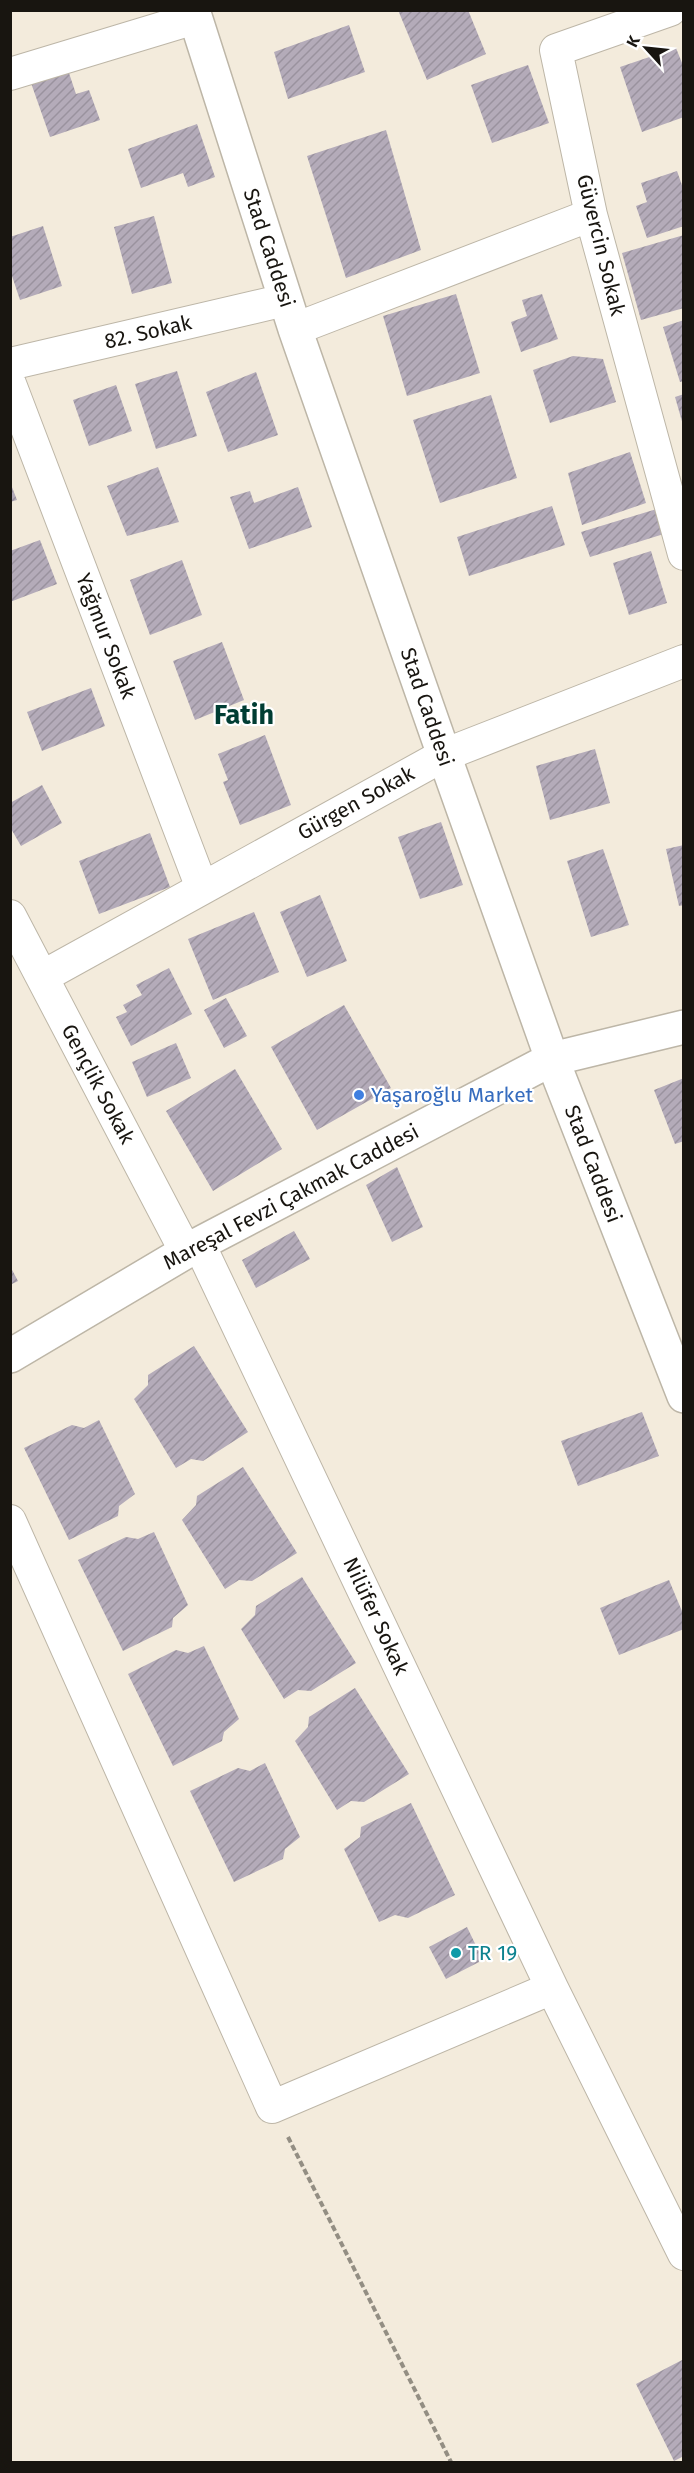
<svg xmlns="http://www.w3.org/2000/svg" width="694" height="2473" font-family="'Fira Sans',sans-serif">
<style>
.building{fill:url(#building-hatch)}
.lines{fill:none;stroke-linecap:round;stroke-linejoin:round}
.minor-casing{stroke:#bdb6a7;stroke-width:34}
.tertiary-casing{stroke:#bdb6a7;stroke-width:36}
.path{stroke:#938e83;stroke-width:4;stroke-dasharray:6 3;stroke-linecap:butt}
.minor{stroke:#fff;stroke-width:32}
.tertiary{stroke:#fff;stroke-width:33}
.shop-dot{fill:#3f7fe0;stroke:#fff;stroke-width:2}
.culture-dot{fill:#0f9aa8;stroke:#fff;stroke-width:2}
.labels{text-anchor:middle;stroke-width:4.5;stroke-linejoin:round;paint-order:stroke}
.street-label{font-size:21px;fill:#181510;stroke:#fff}
.shop-label{font-size:21px;fill:#366cbe;stroke:#fff;text-anchor:start}
.culture-label{font-size:21px;fill:#0d838f;stroke:#fff;text-anchor:start}
.district-label{font-size:27px;font-weight:bold;fill:#003d33;stroke:#fff}
</style>
<defs>
<pattern id="building-hatch" width="6" height="6" patternUnits="userSpaceOnUse" patternTransform="scale(1.5)"><rect width="6" height="6" fill="#b4abb9"/><path d="M-1 1l2-2M0 6l6-6M5 7l2-2" fill="none" stroke="#9a929e"/></pattern>
</defs>
<rect width="100%" height="100%" fill="#f3ebdc"/>
<!-- building -->
<path class="building" d="M 398,10 L 468,10 L 486,54 L 427,80 Z
M 349,25 L 365,72 L 288,99 L 274,52 Z
M 676,48 L 684,68 L 684,117 L 642,132 L 620,67 Z
M 528,65 L 549,123 L 492,143 L 471,85 Z
M 68,70 L 76,94 L 89,90 L 100,120 L 50,137 L 31,83 Z
M 197,124 L 215,177 L 188,187 L 183,173 L 141,188 L 128,149 Z
M 386,130 L 421,250 L 346,278 L 307,156 Z
M 677,171 L 684,191 L 684,226 L 647,238 L 636,206 L 647,202 L 641,183 Z
M 154,216 L 172,283 L 132,294 L 114,227 Z
M 43,226 L 62,286 L 20,300 L 10,270 L 10,237 Z
M 684,235 L 684,308 L 641,320 L 622,253 Z
M 456,294 L 480,373 L 407,396 L 383,316 Z
M 542,294 L 558,339 L 521,352 L 511,322 L 527,316 L 522,300 Z
M 684,320 L 684,381 L 680,382 L 663,327 Z
M 573,356 L 603,359 L 616,402 L 550,423 L 533,370 Z
M 177,371 L 197,436 L 156,449 L 135,384 Z
M 256,372 L 278,435 L 228,452 L 206,392 Z
M 116,385 L 132,431 L 89,446 L 73,400 Z
M 684,394 L 684,425 L 683,425 L 675,397 Z
M 491,395 L 517,478 L 440,503 L 413,420 Z
M 630,452 L 646,503 L 582,525 L 568,473 Z
M 158,467 L 179,522 L 127,536 L 107,486 Z
M 10,482 L 17,500 L 10,502 Z
M 298,487 L 312,527 L 249,549 L 230,497 L 250,491 L 254,503 Z
M 552,506 L 565,545 L 469,576 L 457,537 Z
M 660,508 L 667,533 L 590,557 L 581,532 Z
M 40,540 L 57,584 L 10,602 L 10,551 Z
M 651,551 L 667,603 L 629,615 L 613,563 Z
M 182,560 L 202,615 L 150,635 L 130,580 Z
M 222,642 L 244,700 L 195,720 L 173,661 Z
M 91,688 L 105,726 L 42,751 L 27,712 Z
M 265,735 L 291,805 L 240,825 L 223,782 L 228,780 L 218,754 Z
M 595,749 L 610,803 L 550,820 L 536,766 Z
M 42,785 L 62,823 L 21,846 L 10,827 L 10,803 Z
M 441,822 L 463,885 L 420,899 L 398,837 Z
M 150,833 L 170,887 L 99,914 L 79,861 Z
M 684,845 L 684,905 L 679,906 L 666,849 Z
M 603,849 L 629,925 L 591,937 L 567,861 Z
M 320,895 L 347,961 L 307,977 L 280,912 Z
M 254,912 L 279,972 L 213,1000 L 188,939 Z
M 169,968 L 192,1014 L 131,1046 L 116,1017 L 127,1012 L 123,1005 L 142,995 L 136,985 Z
M 226,998 L 247,1036 L 224,1048 L 204,1010 Z
M 344,1005 L 391,1088 L 317,1130 L 271,1047 Z
M 176,1043 L 191,1078 L 147,1097 L 132,1062 Z
M 235,1069 L 282,1149 L 213,1191 L 166,1111 Z
M 684,1078 L 684,1141 L 675,1144 L 654,1090 Z
M 397,1167 L 423,1227 L 392,1242 L 366,1185 Z
M 294,1231 L 310,1259 L 256,1288 L 242,1260 Z
M 10,1266 L 18,1281 L 10,1285 Z
M 194,1346 L 248,1432 L 203,1461 L 191,1459 L 176,1468 L 134,1399 L 148,1385 L 148,1375 Z
M 642,1412 L 659,1456 L 578,1486 L 561,1441 Z
M 99,1420 L 135,1494 L 119,1506 L 118,1516 L 69,1540 L 24,1448 L 72,1425 L 84,1428 Z
M 243,1467 L 297,1553 L 252,1581 L 239,1580 L 225,1589 L 182,1520 L 196,1505 L 197,1496 Z
M 154,1532 L 188,1605 L 173,1618 L 172,1627 L 123,1651 L 78,1560 L 126,1537 L 138,1539 Z
M 302,1577 L 356,1663 L 311,1691 L 298,1690 L 284,1699 L 241,1629 L 255,1615 L 256,1606 Z
M 669,1580 L 684,1616 L 684,1629 L 619,1655 L 600,1608 Z
M 204,1646 L 239,1719 L 224,1732 L 222,1741 L 173,1766 L 128,1674 L 176,1650 L 188,1653 Z
M 355,1688 L 409,1774 L 364,1802 L 351,1801 L 337,1810 L 295,1741 L 308,1727 L 309,1717 Z
M 265,1763 L 300,1837 L 285,1849 L 283,1859 L 234,1882 L 190,1791 L 238,1768 L 250,1771 Z
M 411,1803 L 455,1895 L 408,1918 L 395,1915 L 379,1922 L 344,1849 L 360,1837 L 361,1827 Z
M 467,1927 L 483,1960 L 446,1979 L 429,1947 Z
M 684,2359 L 684,2456 L 674,2461 L 636,2384 Z"/>
<g class="lines">
<!-- minor casing -->
<g class="minor-casing">
<path id="minor" d="M 670,10 L 556,50 L 591,215 L 684,554
M 10,74 L 195,18
M 295,329 L 591,215
M 10,364 L 285,300
M 10,384 L 202,888
M 10,916 L 186,1252
M 42,977 L 444,755 L 684,661
M 199,1244 L 552,1988 L 684,2254
M 10,1521 L 272,2107 L 552,1988"/>
</g>
<!-- tertiary casing -->
<g class="tertiary-casing">
<path id="tertiary" d="M 193,10 L 295,329 L 444,755 L 552,1059 L 684,1396
M 10,1356 L 199,1244 L 552,1059 L 684,1027"/>
</g>
<!-- path -->
<path class="path" d="M 288,2137 L 451,2462"/>
<!-- minor -->
<use href="#minor" class="minor"/>
<!-- tertiary -->
<use href="#tertiary" class="tertiary"/>
</g>
<!-- markers -->
<circle class="shop-dot" cx="359" cy="1095" r="6"/>
<circle class="culture-dot" cx="456" cy="1953" r="6"/>
<g class="labels">
<!-- street labels -->
<g class="street-label">
<text transform="translate(601 245) rotate(76)" y="7">Güvercin Sokak</text>
<text transform="translate(269 248) rotate(72)" y="7">Stad Caddesi</text>
<text transform="translate(148 332) rotate(-13)" y="7">82. Sokak</text>
<text transform="translate(106 636) rotate(69)" y="7">Yağmur Sokak</text>
<text transform="translate(427 707) rotate(71)" y="7">Stad Caddesi</text>
<text transform="translate(356 803) rotate(-29)" y="7">Gürgen Sokak</text>
<text transform="translate(98 1084) rotate(62)" y="7">Gençlik Sokak</text>
<text transform="translate(593 1164) rotate(69)" y="7">Stad Caddesi</text>
<text transform="translate(291 1197) rotate(-28)" y="7">Mareşal Fevzi Çakmak Caddesi</text>
<text transform="translate(376 1616) rotate(65)" y="7">Nilüfer Sokak</text>
</g>
<!-- shop labels -->
<g class="shop-label">
<text x="371" y="1102">Yaşaroğlu Market</text>
</g>
<!-- culture labels -->
<g class="culture-label">
<text x="468" y="1960">TR 19</text>
</g>
<!-- district labels -->
<g class="district-label">
<text x="244" y="724">Fatih</text>
</g>
</g>
<!-- border -->
<rect width="694" height="2473" fill="none" stroke="#181510" stroke-width="24"/>
<!-- north arrow -->
<g transform="translate(646 48) rotate(297)" stroke="#ffffff" stroke-width="4.5" paint-order="stroke">
<path d="M0-4.5L10 22L0 15L-10 22Z" fill="#181510"/>
<text y="-9" font-size="16" font-weight="bold" text-anchor="middle" fill="#181510">K</text>
</g>
</svg>
